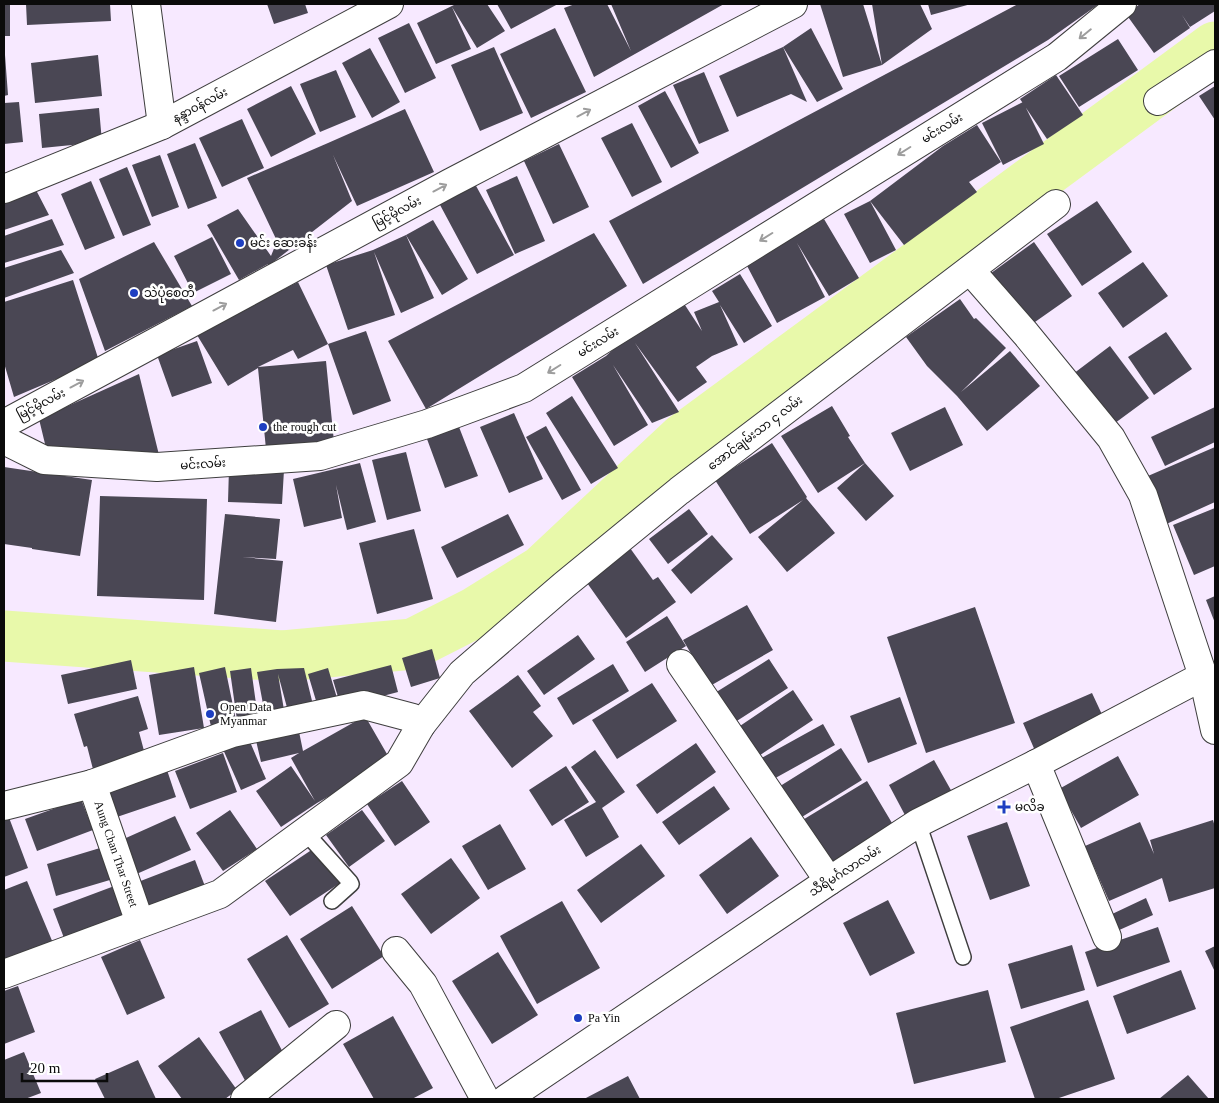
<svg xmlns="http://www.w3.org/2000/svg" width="1219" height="1103" font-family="'Times New Roman','Noto Sans Myanmar',serif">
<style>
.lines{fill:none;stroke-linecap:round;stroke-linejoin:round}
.river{stroke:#e8f9aa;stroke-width:51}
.building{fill:#4a4754}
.lane-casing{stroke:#3e3e3e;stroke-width:18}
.street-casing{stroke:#3e3e3e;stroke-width:30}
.lane{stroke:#fff;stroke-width:15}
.street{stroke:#fff;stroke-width:28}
.oneway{stroke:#9d9d9d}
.poi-dot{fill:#1d3ec1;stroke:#fff;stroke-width:2}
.labels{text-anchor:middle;stroke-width:5;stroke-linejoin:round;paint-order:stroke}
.street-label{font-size:12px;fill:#0b0b0b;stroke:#fff}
.poi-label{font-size:12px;fill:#0b0b0b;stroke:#fff;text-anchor:start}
</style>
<rect width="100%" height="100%" fill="#f7e9ff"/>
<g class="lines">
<!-- river -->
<path class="river" d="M 4,636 L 283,656 L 413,644 L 476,612 L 542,571 L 683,439 L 1215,47"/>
</g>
<!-- building -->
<path class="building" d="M 4,4 L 10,4 L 10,36 L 4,36 Z
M 26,4 L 110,4 L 111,21 L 27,25 Z
M 267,4 L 305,4 L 308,13 L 274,24 Z
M 456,4 L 487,4 L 505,31 L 477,48 L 452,7 L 471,49 L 436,64 L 417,23 Z
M 497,4 L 558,4 L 511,29 Z
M 575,4 L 607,4 L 631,51 L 611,4 L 724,4 L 594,77 L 564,8 Z
M 820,4 L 863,4 L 882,65 L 872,4 L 920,4 L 932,29 L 882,65 L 843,77 Z
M 928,4 L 971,4 L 931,15 Z
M 1018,4 L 1099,4 L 1048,40 L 643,284 L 609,221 Z
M 1140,4 L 1215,4 L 1215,11 L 1190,27 L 1182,15 L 1190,28 L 1154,53 L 1126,14 Z
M 409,23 L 436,78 L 405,93 L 378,38 Z
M 555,28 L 586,92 L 531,118 L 500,54 Z
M 811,28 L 843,89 L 817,102 L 783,47 L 807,102 L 791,94 L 737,117 L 719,76 L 783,47 Z
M 1118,39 L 1138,70 L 1079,107 L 1059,76 Z
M 494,47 L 523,113 L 480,131 L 451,65 Z
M 370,48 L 400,102 L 372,118 L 342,63 Z
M 4,55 L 5,55 L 8,95 L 4,96 Z
M 98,55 L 102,96 L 35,103 L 31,63 Z
M 336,70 L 356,117 L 320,132 L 300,84 Z
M 704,72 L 729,131 L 699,144 L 673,85 Z
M 1056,75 L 1083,115 L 1047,139 L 1020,99 Z
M 291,86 L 316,134 L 271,157 L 247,109 Z
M 1215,86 L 1215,120 L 1199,96 Z
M 665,91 L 699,153 L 671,168 L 638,106 Z
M 19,102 L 23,142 L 4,144 L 4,103 Z
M 1023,102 L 1044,144 L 1003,165 L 982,123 Z
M 99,108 L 102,142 L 42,148 L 39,114 Z
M 405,109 L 434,172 L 357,206 L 333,155 L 352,201 L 267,267 L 268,264 L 239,280 L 207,225 L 238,209 L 271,256 L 277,241 L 247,178 L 328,143 Z
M 242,119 L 264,168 L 222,187 L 199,138 Z
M 632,123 L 662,182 L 632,197 L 601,138 Z
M 977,125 L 1001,162 L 969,182 L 977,192 L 904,245 L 870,201 L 896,250 L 870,263 L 844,214 L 870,201 L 943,146 Z
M 195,143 L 217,198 L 188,209 L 167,154 Z
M 559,144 L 589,207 L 553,224 L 524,161 Z
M 160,155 L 179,207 L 152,217 L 132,165 Z
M 127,167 L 151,225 L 123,236 L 99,179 Z
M 517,176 L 545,241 L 515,254 L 486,190 Z
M 91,181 L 115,238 L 85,250 L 61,194 Z
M 475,184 L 514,255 L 477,274 L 439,203 Z
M 36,190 L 49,215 L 4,230 L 4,201 Z
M 1097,201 L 1132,252 L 1082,286 L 1047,234 Z
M 52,219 L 64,245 L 4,263 L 4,236 Z
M 824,219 L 859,278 L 829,296 L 797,243 L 825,297 L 777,323 L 745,262 L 793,237 Z
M 433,220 L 468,279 L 442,295 L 406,235 L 434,298 L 401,313 L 374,252 L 395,315 L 348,330 L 326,265 L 373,250 L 406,235 Z
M 594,233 L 627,286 L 426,409 L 388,341 Z
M 212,237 L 231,274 L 193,293 L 174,256 Z
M 154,242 L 192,306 L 105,351 L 79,279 Z
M 1034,242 L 1072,296 L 1025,329 L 987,276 Z
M 61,250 L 74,273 L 4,298 L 4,268 Z
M 1143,262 L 1168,296 L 1123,328 L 1098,293 Z
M 740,274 L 772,326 L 744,343 L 720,305 L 738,345 L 712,356 L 696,367 L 707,382 L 678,402 L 635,343 L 679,412 L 652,423 L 613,365 L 648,425 L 614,446 L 572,377 L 606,356 L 630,334 L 681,299 L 702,331 L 694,312 L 719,302 L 712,291 Z
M 73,280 L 99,361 L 14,397 L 4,363 L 4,302 Z
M 298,282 L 328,344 L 298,359 L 293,350 L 258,367 L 326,361 L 334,442 L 266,449 L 258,368 L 228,386 L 197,335 L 231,315 Z
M 960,299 L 974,319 L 976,318 L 1006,348 L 961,392 L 1010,351 L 1040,386 L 987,431 L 957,396 L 927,366 L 906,337 Z
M 366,331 L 391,401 L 353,415 L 328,344 Z
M 1166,332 L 1192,369 L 1154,395 L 1128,357 Z
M 197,341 L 212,383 L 172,397 L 157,355 Z
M 1110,346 L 1149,398 L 1111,426 L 1073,374 Z
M 139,374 L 161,463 L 46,448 L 39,419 Z
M 572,396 L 618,468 L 591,484 L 546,413 Z
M 832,406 L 850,436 L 848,437 L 865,463 L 894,496 L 866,521 L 837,488 L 865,463 L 818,493 L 781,436 Z
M 945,407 L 963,445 L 910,471 L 891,433 Z
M 1215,407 L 1215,442 L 1165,466 L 1151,437 Z
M 514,413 L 543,479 L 509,493 L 480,427 Z
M 546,426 L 581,490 L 562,500 L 526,437 Z
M 459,427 L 478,476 L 445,488 L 427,439 Z
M 772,443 L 807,497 L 806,498 L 835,533 L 787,572 L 758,537 L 803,500 L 750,534 L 715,480 Z
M 1215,447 L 1215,502 L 1162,526 L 1141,479 Z
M 406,452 L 421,511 L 387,520 L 372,460 Z
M 360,463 L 376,522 L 347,530 L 336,485 L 342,518 L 304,527 L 293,479 Z
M 4,467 L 92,480 L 80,556 L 32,549 L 32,548 L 4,544 Z
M 229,468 L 284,470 L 282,504 L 228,502 Z
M 100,496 L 207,499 L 204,600 L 97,596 Z
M 1215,508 L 1215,566 L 1194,575 L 1173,525 Z
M 689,509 L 708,534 L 668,564 L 649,539 Z
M 225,514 L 280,519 L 276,559 L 242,557 L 283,561 L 276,622 L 214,614 Z
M 508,514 L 524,545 L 457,578 L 441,547 Z
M 414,529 L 433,599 L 377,614 L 359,543 Z
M 712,535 L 733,559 L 691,594 L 671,570 Z
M 630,548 L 653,580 L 658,577 L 676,602 L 626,638 L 585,580 Z
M 1215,596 L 1215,623 L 1206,600 Z
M 747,605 L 773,650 L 710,686 L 683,640 Z
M 975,607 L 1015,723 L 926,753 L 887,637 Z
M 667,616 L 686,646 L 645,672 L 626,642 Z
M 578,635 L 595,659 L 544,695 L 527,671 Z
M 432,649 L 440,678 L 411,687 L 402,658 Z
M 769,659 L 788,688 L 729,726 L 710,696 Z
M 131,660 L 137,689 L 68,704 L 61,675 Z
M 613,664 L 629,691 L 573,725 L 557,698 Z
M 391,665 L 398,692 L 341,707 L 333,680 Z
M 194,667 L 204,728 L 159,735 L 149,675 Z
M 225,667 L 237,725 L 212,731 L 199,673 Z
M 251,668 L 259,725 L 238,727 L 230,671 Z
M 304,668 L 314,709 L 289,715 L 278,674 L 285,716 L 266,720 L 257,672 L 277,669 Z
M 328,668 L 340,708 L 320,714 L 308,674 Z
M 518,675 L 541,706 L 533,712 L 553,736 L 512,768 L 469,711 Z
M 652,683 L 677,721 L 617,759 L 592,720 Z
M 793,690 L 813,720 L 754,759 L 734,730 Z
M 1092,693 L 1106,723 L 1036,753 L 1023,723 Z
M 138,696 L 148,729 L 139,732 L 147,762 L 95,777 L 87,746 L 84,747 L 74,714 Z
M 900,697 L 917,744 L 868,763 L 850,716 Z
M 365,716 L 391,761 L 317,803 L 281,827 L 256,791 L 291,766 L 315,801 L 291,758 L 299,753 L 261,762 L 254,732 L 297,722 L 303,751 Z
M 823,724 L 835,745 L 770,781 L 758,760 Z
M 247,735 L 266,779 L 241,790 L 222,747 Z
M 696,743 L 716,772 L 657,814 L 636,785 Z
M 841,748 L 862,780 L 797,820 L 777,788 Z
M 595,750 L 625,792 L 602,808 L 619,837 L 586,857 L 564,820 L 596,802 L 571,767 Z
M 223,753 L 237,792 L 190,809 L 175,771 Z
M 1118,756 L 1139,795 L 1081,828 L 1059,789 Z
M 934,760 L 952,792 L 906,817 L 889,785 Z
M 165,764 L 176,797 L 111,819 L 99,786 Z
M 566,766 L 589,802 L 552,826 L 529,790 Z
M 402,781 L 430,822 L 395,846 L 367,804 Z
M 867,781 L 895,828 L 824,871 L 796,824 Z
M 714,786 L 730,809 L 679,845 L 662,822 Z
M 81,799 L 93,830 L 37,851 L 25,819 Z
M 5,807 L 28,868 L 4,877 L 4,808 Z
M 230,810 L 257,849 L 223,871 L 196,833 Z
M 362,810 L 385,841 L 349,867 L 326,835 Z
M 175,816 L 191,850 L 132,876 L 117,842 Z
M 1213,820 L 1215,827 L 1215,888 L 1169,902 L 1162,878 L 1109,901 L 1085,846 L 1140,822 L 1154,854 L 1150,840 Z
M 1007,822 L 1030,886 L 990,900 L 967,836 Z
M 500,824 L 526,869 L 488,890 L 462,846 Z
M 751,837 L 779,876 L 727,914 L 699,875 Z
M 641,844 L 665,876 L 601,923 L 577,890 Z
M 110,845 L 120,877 L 56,896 L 47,864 Z
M 316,847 L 340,883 L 290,916 L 265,881 Z
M 451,858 L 480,898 L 431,934 L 401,894 Z
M 195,860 L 206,889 L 149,911 L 138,882 Z
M 27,881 L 53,943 L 4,962 L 4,890 Z
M 117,885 L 128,915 L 64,938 L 53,909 Z
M 1146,898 L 1153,915 L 1117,931 L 1110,915 Z
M 888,900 L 915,953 L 870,976 L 843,923 Z
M 562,901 L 600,968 L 537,1004 L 500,936 Z
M 352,906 L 384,956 L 332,989 L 300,939 Z
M 1158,927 L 1170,962 L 1097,987 L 1085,952 Z
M 287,935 L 329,1004 L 289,1028 L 247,959 Z
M 140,940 L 165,998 L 127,1015 L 101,957 Z
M 1072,945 L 1085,990 L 1021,1009 L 1008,964 Z
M 1215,946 L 1215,972 L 1205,951 Z
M 498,952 L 538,1015 L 492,1044 L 452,981 Z
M 1181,970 L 1196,1009 L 1127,1034 L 1113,996 Z
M 18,986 L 35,1032 L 4,1044 L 4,991 Z
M 988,990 L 1006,1062 L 914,1084 L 896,1013 Z
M 1088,1000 L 1115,1079 L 1056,1099 L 1035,1099 L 1010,1027 Z
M 261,1010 L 290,1066 L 249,1088 L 219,1032 Z
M 393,1016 L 433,1088 L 412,1099 L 374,1099 L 343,1044 Z
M 199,1037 L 237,1090 L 225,1099 L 182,1099 L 158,1066 Z
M 24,1052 L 41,1093 L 25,1099 L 4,1099 L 4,1060 Z
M 138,1060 L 156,1099 L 105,1099 L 95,1079 Z
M 1188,1075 L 1209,1099 L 1159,1099 Z
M 628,1076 L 640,1099 L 584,1099 Z"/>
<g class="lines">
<!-- lane casing -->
<g class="lane-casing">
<path id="lane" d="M 918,823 L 963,957
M 305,832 L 350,882 L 351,884 L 332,901"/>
</g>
<!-- street casing -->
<g class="street-casing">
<g id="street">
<path d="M 146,4 L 162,125"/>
<path d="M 1158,101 L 1215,64"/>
<path d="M 4,189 L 162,125 L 389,4"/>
<path d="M 970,270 L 1026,334 L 1111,438 L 1143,495 L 1203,676 L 1215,730"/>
<path d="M 4,424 L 450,183 L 793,4"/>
<path d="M 4,440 L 44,460 L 157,467 L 320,456 L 427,424 L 524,388 L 1057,57 L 1122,4"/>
<path d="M 681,664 L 829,881"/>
<path d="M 1036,764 L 1107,937"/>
<path id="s1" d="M 92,784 L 140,923"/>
<path d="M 4,806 L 92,784 L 232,733 L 364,705 L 413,718 L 421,725"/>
<path d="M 396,951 L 423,984 L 485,1099"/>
<path d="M 4,974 L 220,894 L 399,763 L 421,725 L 462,673 L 564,585 L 679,491 L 1056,204"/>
<path d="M 245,1099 L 336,1025"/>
<path d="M 506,1099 L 829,881 L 918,823 L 1036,764 L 1203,676"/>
</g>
</g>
<!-- lane -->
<use href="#lane" class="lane"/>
<!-- street -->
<use href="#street" class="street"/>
</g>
<!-- one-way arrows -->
<defs><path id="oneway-shaft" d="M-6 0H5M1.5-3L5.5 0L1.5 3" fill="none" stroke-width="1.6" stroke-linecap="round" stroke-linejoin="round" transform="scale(1.25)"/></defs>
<g class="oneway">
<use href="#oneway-shaft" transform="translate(1085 34) rotate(141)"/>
<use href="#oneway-shaft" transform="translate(584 113) rotate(-28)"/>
<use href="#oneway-shaft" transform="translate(904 151) rotate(148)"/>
<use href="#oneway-shaft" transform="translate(440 188) rotate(-28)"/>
<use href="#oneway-shaft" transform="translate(766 237) rotate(148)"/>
<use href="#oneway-shaft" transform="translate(220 307) rotate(-28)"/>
<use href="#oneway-shaft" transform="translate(554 369) rotate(148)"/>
<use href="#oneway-shaft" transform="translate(77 384) rotate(-28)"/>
</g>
<!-- markers -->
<g class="poi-dot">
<circle cx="240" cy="243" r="5"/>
<circle cx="134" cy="293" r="5"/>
<circle cx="263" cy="427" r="5"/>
<circle cx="210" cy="714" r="5"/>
<path d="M1001.5 799.5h5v5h5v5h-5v5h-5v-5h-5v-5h5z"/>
<circle cx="578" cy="1018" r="5"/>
</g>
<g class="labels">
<!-- street labels -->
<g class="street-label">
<text transform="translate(200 105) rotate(-28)" y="4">နန္ဒာ၀န်လမ်း</text>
<text transform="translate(942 128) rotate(-32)" y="4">မင်းလမ်း</text>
<text transform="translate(397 212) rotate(-28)" y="4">မြင့်မိုလမ်း</text>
<text transform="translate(598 342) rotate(-32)" y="4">မင်းလမ်း</text>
<text transform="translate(41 404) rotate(-28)" y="4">မြင့်မိုလမ်း</text>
<text transform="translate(755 433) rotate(-37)" y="4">အောင်ချမ်းသာ ၄ လမ်း</text>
<text transform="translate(203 464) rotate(-4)" y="4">မင်းလမ်း</text>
<text dy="4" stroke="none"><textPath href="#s1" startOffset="74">Aung Chan Thar Street</textPath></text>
<text transform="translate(845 871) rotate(-33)" y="4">သီရိမင်္ဂလာလမ်း</text>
</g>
<!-- poi labels -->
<g class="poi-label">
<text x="250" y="247">မင်း ဆေးခန်း</text>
<text x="144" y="297">သဲပုံစေတီ</text>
<text x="273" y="431">the rough cut</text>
<text x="220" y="711">Open Data<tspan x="220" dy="14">Myanmar</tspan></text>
<text x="1015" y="811">မလိခ</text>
<text x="588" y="1022">Pa Yin</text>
</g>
</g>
<!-- border -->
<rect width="1219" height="1103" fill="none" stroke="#0b0b0b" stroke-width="10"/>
<!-- scale -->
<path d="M22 1073v8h85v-8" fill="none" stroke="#0b0b0b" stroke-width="2.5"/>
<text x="30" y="1073" font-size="15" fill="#0b0b0b" stroke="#ffffff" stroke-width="4" paint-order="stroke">20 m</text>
</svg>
